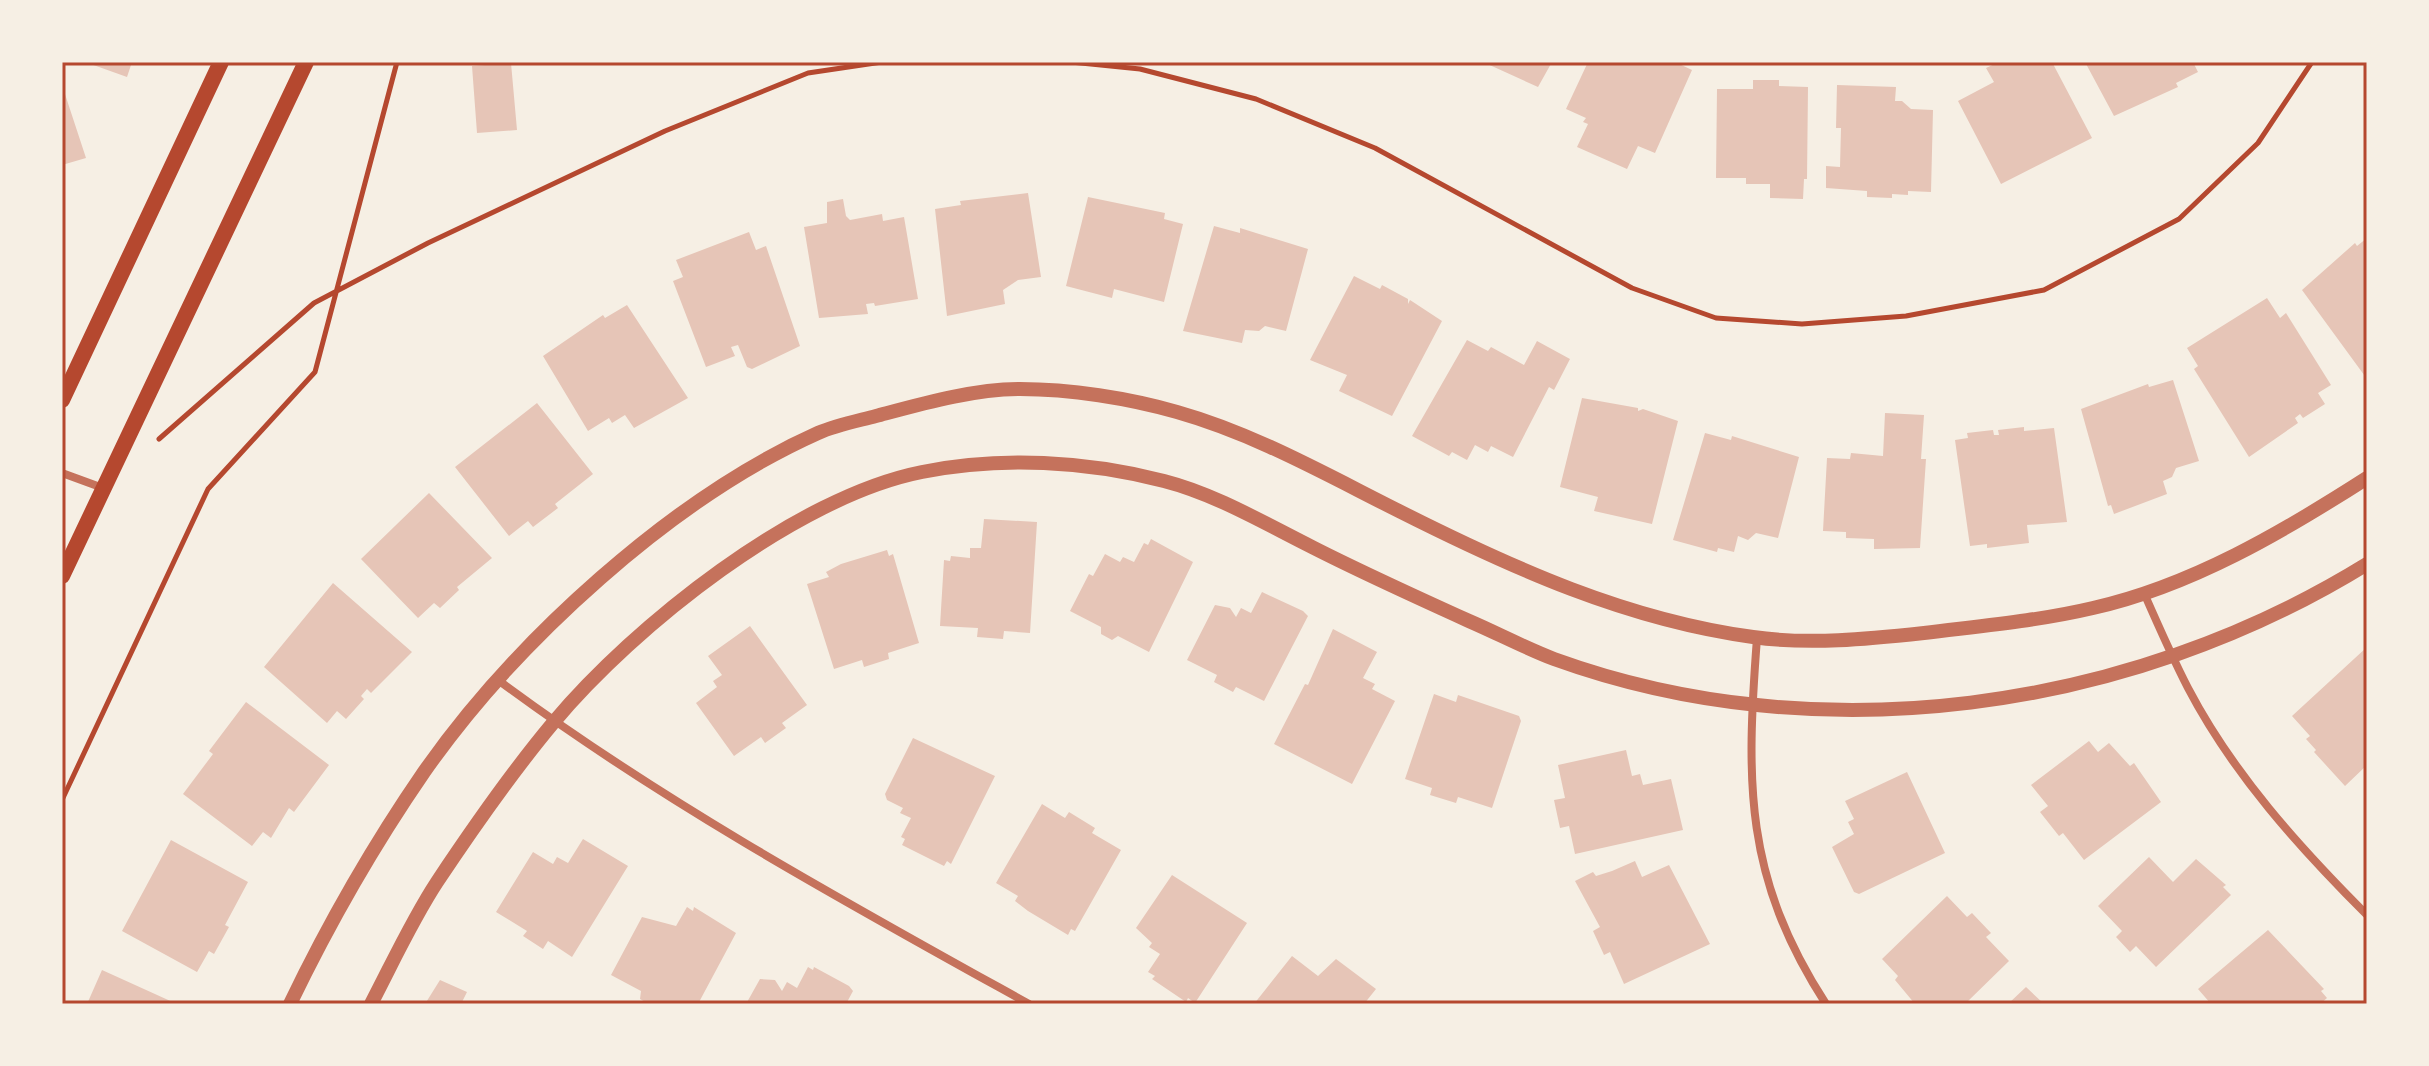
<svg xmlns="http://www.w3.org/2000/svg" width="2429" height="1066" font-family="Raleway,sans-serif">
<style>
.building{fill:#e6c5b7}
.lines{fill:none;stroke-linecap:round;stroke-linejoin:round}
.path{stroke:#b5482f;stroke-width:5}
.minor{stroke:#c5725c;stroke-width:8}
.tertiary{stroke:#c5725c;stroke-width:14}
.secondary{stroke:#b5482f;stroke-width:16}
.neatline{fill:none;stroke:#b5482f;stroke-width:3}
</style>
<rect width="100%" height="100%" fill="#f6efe4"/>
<!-- building -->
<path class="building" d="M 85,62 L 132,62 L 127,77 Z
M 1483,62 L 1552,62 L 1538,87 Z
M 1588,62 L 1675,62 L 1692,70 L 1655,153 L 1638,146 L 1627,169 L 1577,147 L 1588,124 L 1583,122 L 1586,118 L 1566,109 Z
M 1999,62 L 2052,62 L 2092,138 L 2001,184 L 1958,101 L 1994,82 L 1986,68 Z
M 2085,62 L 2193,62 L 2198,72 L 2176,83 L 2178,87 L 2114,116 Z
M 511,63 L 517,130 L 477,133 L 472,66 Z
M 1753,80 L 1779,80 L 1779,86 L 1808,87 L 1807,179 L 1804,179 L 1803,199 L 1770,198 L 1770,184 L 1746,184 L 1746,178 L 1716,178 L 1717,89 L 1753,89 Z
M 62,85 L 86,158 L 62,165 Z
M 1837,85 L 1896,87 L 1895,101 L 1902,101 L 1911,109 L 1933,110 L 1931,192 L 1908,191 L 1908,195 L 1892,194 L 1892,198 L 1867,197 L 1867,191 L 1826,188 L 1826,166 L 1840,167 L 1841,128 L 1836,128 Z
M 1028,193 L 1041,277 L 1018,280 L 1003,290 L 1005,304 L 947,316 L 935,209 L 961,205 L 960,201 Z
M 1088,197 L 1165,213 L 1164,219 L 1183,224 L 1164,302 L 1114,289 L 1112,298 L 1066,286 Z
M 843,199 L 846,216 L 850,220 L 882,214 L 883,221 L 904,217 L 918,299 L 875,306 L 874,303 L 866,304 L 868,314 L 819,318 L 804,227 L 827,223 L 827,202 Z
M 1214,226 L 1240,233 L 1240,228 L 1308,249 L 1286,331 L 1265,326 L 1259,331 L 1245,330 L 1242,343 L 1183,331 Z
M 749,232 L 756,250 L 766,246 L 800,346 L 752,369 L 747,367 L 738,345 L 731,347 L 735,356 L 706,367 L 673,281 L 683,277 L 676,260 Z
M 2367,238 L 2367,379 L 2302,290 L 2355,243 L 2357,246 Z
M 1354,276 L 1380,289 L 1382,285 L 1408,299 L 1408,304 L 1410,300 L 1442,321 L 1392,416 L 1339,391 L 1347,375 L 1310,360 Z
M 2267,298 L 2280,318 L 2286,313 L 2331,385 L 2318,393 L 2325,404 L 2303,418 L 2300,414 L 2295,418 L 2298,423 L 2249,457 L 2194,369 L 2198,366 L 2187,348 Z
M 627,305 L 688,398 L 634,428 L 625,415 L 612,423 L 609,418 L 588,431 L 543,356 L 603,315 L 605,318 Z
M 1467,340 L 1488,351 L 1491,347 L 1524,365 L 1537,341 L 1570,359 L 1554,390 L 1549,387 L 1513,457 L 1491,446 L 1488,452 L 1475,445 L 1467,460 L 1452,452 L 1449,456 L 1412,436 Z
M 2173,380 L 2199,461 L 2176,468 L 2172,477 L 2163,481 L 2167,494 L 2114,514 L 2111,505 L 2108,506 L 2081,409 L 2148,384 L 2149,387 Z
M 1582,398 L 1638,408 L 1638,411 L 1643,409 L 1678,421 L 1652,524 L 1594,511 L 1598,497 L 1560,487 Z
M 537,403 L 593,474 L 555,504 L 558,508 L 533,527 L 528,521 L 509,536 L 455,467 Z
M 1885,413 L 1924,415 L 1921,459 L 1926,459 L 1920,548 L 1874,549 L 1874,539 L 1846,538 L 1846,532 L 1823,531 L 1827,458 L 1850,459 L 1851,453 L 1883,456 Z
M 2024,427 L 2024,431 L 2054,428 L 2067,522 L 2027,525 L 2029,543 L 1987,548 L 1987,544 L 1970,546 L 1955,440 L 1968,438 L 1967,433 L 1993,430 L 1994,435 L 1999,435 L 1998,430 Z
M 1705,433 L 1731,440 L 1732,436 L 1799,457 L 1778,538 L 1756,533 L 1748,540 L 1738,536 L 1734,552 L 1718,548 L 1717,552 L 1673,540 Z
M 429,493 L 492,558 L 457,587 L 459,590 L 440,608 L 434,603 L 418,618 L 361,559 Z
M 984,519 L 1037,522 L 1030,633 L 1004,631 L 1003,639 L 977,637 L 978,628 L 940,626 L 944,560 L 950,561 L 951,556 L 970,558 L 970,548 L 981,548 Z
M 1151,539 L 1193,562 L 1149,652 L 1118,636 L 1112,640 L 1101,634 L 1101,627 L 1070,611 L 1089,574 L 1093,576 L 1105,554 L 1120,562 L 1123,557 L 1134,562 L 1144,543 L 1148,545 Z
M 887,550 L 889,556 L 893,554 L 919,643 L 888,653 L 889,659 L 864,667 L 862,660 L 834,669 L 807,584 L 829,577 L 826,572 L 841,564 Z
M 333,583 L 412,652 L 371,693 L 367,689 L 361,696 L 364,699 L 346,719 L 337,711 L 327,723 L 264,667 Z
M 1262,592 L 1303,611 L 1308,616 L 1264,701 L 1236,687 L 1233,692 L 1214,682 L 1217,675 L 1187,660 L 1215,605 L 1230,608 L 1236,617 L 1241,608 L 1251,613 Z
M 750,626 L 807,705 L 782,723 L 786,728 L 765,743 L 761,737 L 734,756 L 696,703 L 717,687 L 713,681 L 722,675 L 708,656 Z
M 1333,629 L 1377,652 L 1363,678 L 1375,684 L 1372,689 L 1395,701 L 1352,784 L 1274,744 L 1305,684 L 1308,685 Z
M 2367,647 L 2367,765 L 2345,786 L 2314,752 L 2316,750 L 2306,739 L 2310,736 L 2292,716 Z
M 1434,694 L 1456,702 L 1458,695 L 1519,716 L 1521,721 L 1492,808 L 1458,797 L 1456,803 L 1430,795 L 1432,788 L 1405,779 Z
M 246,702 L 329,765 L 294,812 L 289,808 L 271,838 L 263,832 L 252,846 L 183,794 L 213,754 L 209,751 Z
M 913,738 L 995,776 L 951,864 L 947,861 L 944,866 L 902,845 L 905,839 L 901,837 L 911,818 L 900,813 L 903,808 L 887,800 L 885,794 Z
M 2089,741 L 2098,752 L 2109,743 L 2130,766 L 2134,763 L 2161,802 L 2084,860 L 2063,833 L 2059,836 L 2040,812 L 2048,806 L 2031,785 Z
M 1626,750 L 1632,776 L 1640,774 L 1643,785 L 1671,779 L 1683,830 L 1575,854 L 1569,826 L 1560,828 L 1554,800 L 1565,798 L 1558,765 Z
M 1907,772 L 1945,853 L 1859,894 L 1854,892 L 1832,847 L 1854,834 L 1848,822 L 1854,819 L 1845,801 Z
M 1042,804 L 1065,818 L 1069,812 L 1095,828 L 1092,833 L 1121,850 L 1075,931 L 1071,929 L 1068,935 L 1028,911 L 1015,901 L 1018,896 L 996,883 Z
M 583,839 L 628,866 L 572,957 L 548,941 L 543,949 L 523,936 L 527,931 L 496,912 L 533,852 L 553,864 L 557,857 L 568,863 Z
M 171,840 L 248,882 L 225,925 L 229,927 L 214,954 L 209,951 L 197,972 L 122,931 Z
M 2149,857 L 2173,882 L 2196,859 L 2226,885 L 2223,887 L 2231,895 L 2156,967 L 2136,946 L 2130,952 L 2116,937 L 2122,931 L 2098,906 Z
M 1635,861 L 1642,877 L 1669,865 L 1710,944 L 1624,984 L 1610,952 L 1604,955 L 1593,931 L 1600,927 L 1575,881 L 1593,872 L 1596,876 L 1612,871 Z
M 1172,875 L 1247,923 L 1195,1003 L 1188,998 L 1186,1002 L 1152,979 L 1155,976 L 1148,972 L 1160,954 L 1149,947 L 1152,943 L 1136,928 Z
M 1947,896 L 1967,917 L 1972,913 L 1991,933 L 1986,937 L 2009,961 L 1965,1004 L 1915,1004 L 1895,980 L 1898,976 L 1882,959 Z
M 687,907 L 693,911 L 694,907 L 736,933 L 698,1004 L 660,1001 L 649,1004 L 640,999 L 641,991 L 611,975 L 642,917 L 676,926 Z
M 2268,930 L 2324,989 L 2321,991 L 2327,998 L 2320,1004 L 2211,1004 L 2198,989 Z
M 1292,956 L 1318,976 L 1336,959 L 1376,989 L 1364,1004 L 1254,1004 Z
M 808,967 L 813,970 L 814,967 L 849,986 L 853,991 L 846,1004 L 746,1004 L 760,979 L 775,980 L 782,991 L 787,982 L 797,988 Z
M 102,970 L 177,1004 L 87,1004 Z
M 440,980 L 467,992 L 461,1004 L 425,1004 Z
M 2026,987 L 2044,1004 L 2008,1004 Z"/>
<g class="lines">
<!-- path -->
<path class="path" d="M 1071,62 L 1140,69 L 1256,99 L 1375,148 L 1632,288 L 1716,318 L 1802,324 L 1906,316 L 2044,290 L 2179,219 L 2258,143 L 2312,62
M 159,439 L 314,303 L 428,243 L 665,131 L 808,73 L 882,62
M 62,800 L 208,489 L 315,372 L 397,62"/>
<!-- minor -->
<path class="minor" d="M 62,473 L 103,488
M 2144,593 C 2158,625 2172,657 2188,688 C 2233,774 2299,847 2367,915
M 1757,638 C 1746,783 1744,877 1826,1004
M 498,680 C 665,804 847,903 1029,1004"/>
<!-- tertiary -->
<path class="tertiary" d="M 290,1004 C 329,923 373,846 424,772 C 515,642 672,498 818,433 C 836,425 857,421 876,416 C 921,404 973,389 1020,389 C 1070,389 1128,398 1177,412 C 1255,434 1327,475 1399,511 C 1512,568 1627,620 1753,637 C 1809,645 1868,639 1924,633 C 1980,626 2038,621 2093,608 C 2191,586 2283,532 2367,478
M 371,1004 C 392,964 412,920 437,882 C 473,828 512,772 553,723 C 635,625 796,497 922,472 C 1001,456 1087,461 1164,481 C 1215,494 1264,523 1312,547 C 1363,573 1416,597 1469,621 C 1497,633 1525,648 1554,659 C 1819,755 2129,711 2367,564"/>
<!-- secondary -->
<path class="secondary" d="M 62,400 L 221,62
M 62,576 L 306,62"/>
</g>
<!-- border -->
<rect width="2429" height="1066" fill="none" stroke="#f6efe4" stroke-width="128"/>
<rect x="64" y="64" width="2301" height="938" class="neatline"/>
</svg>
